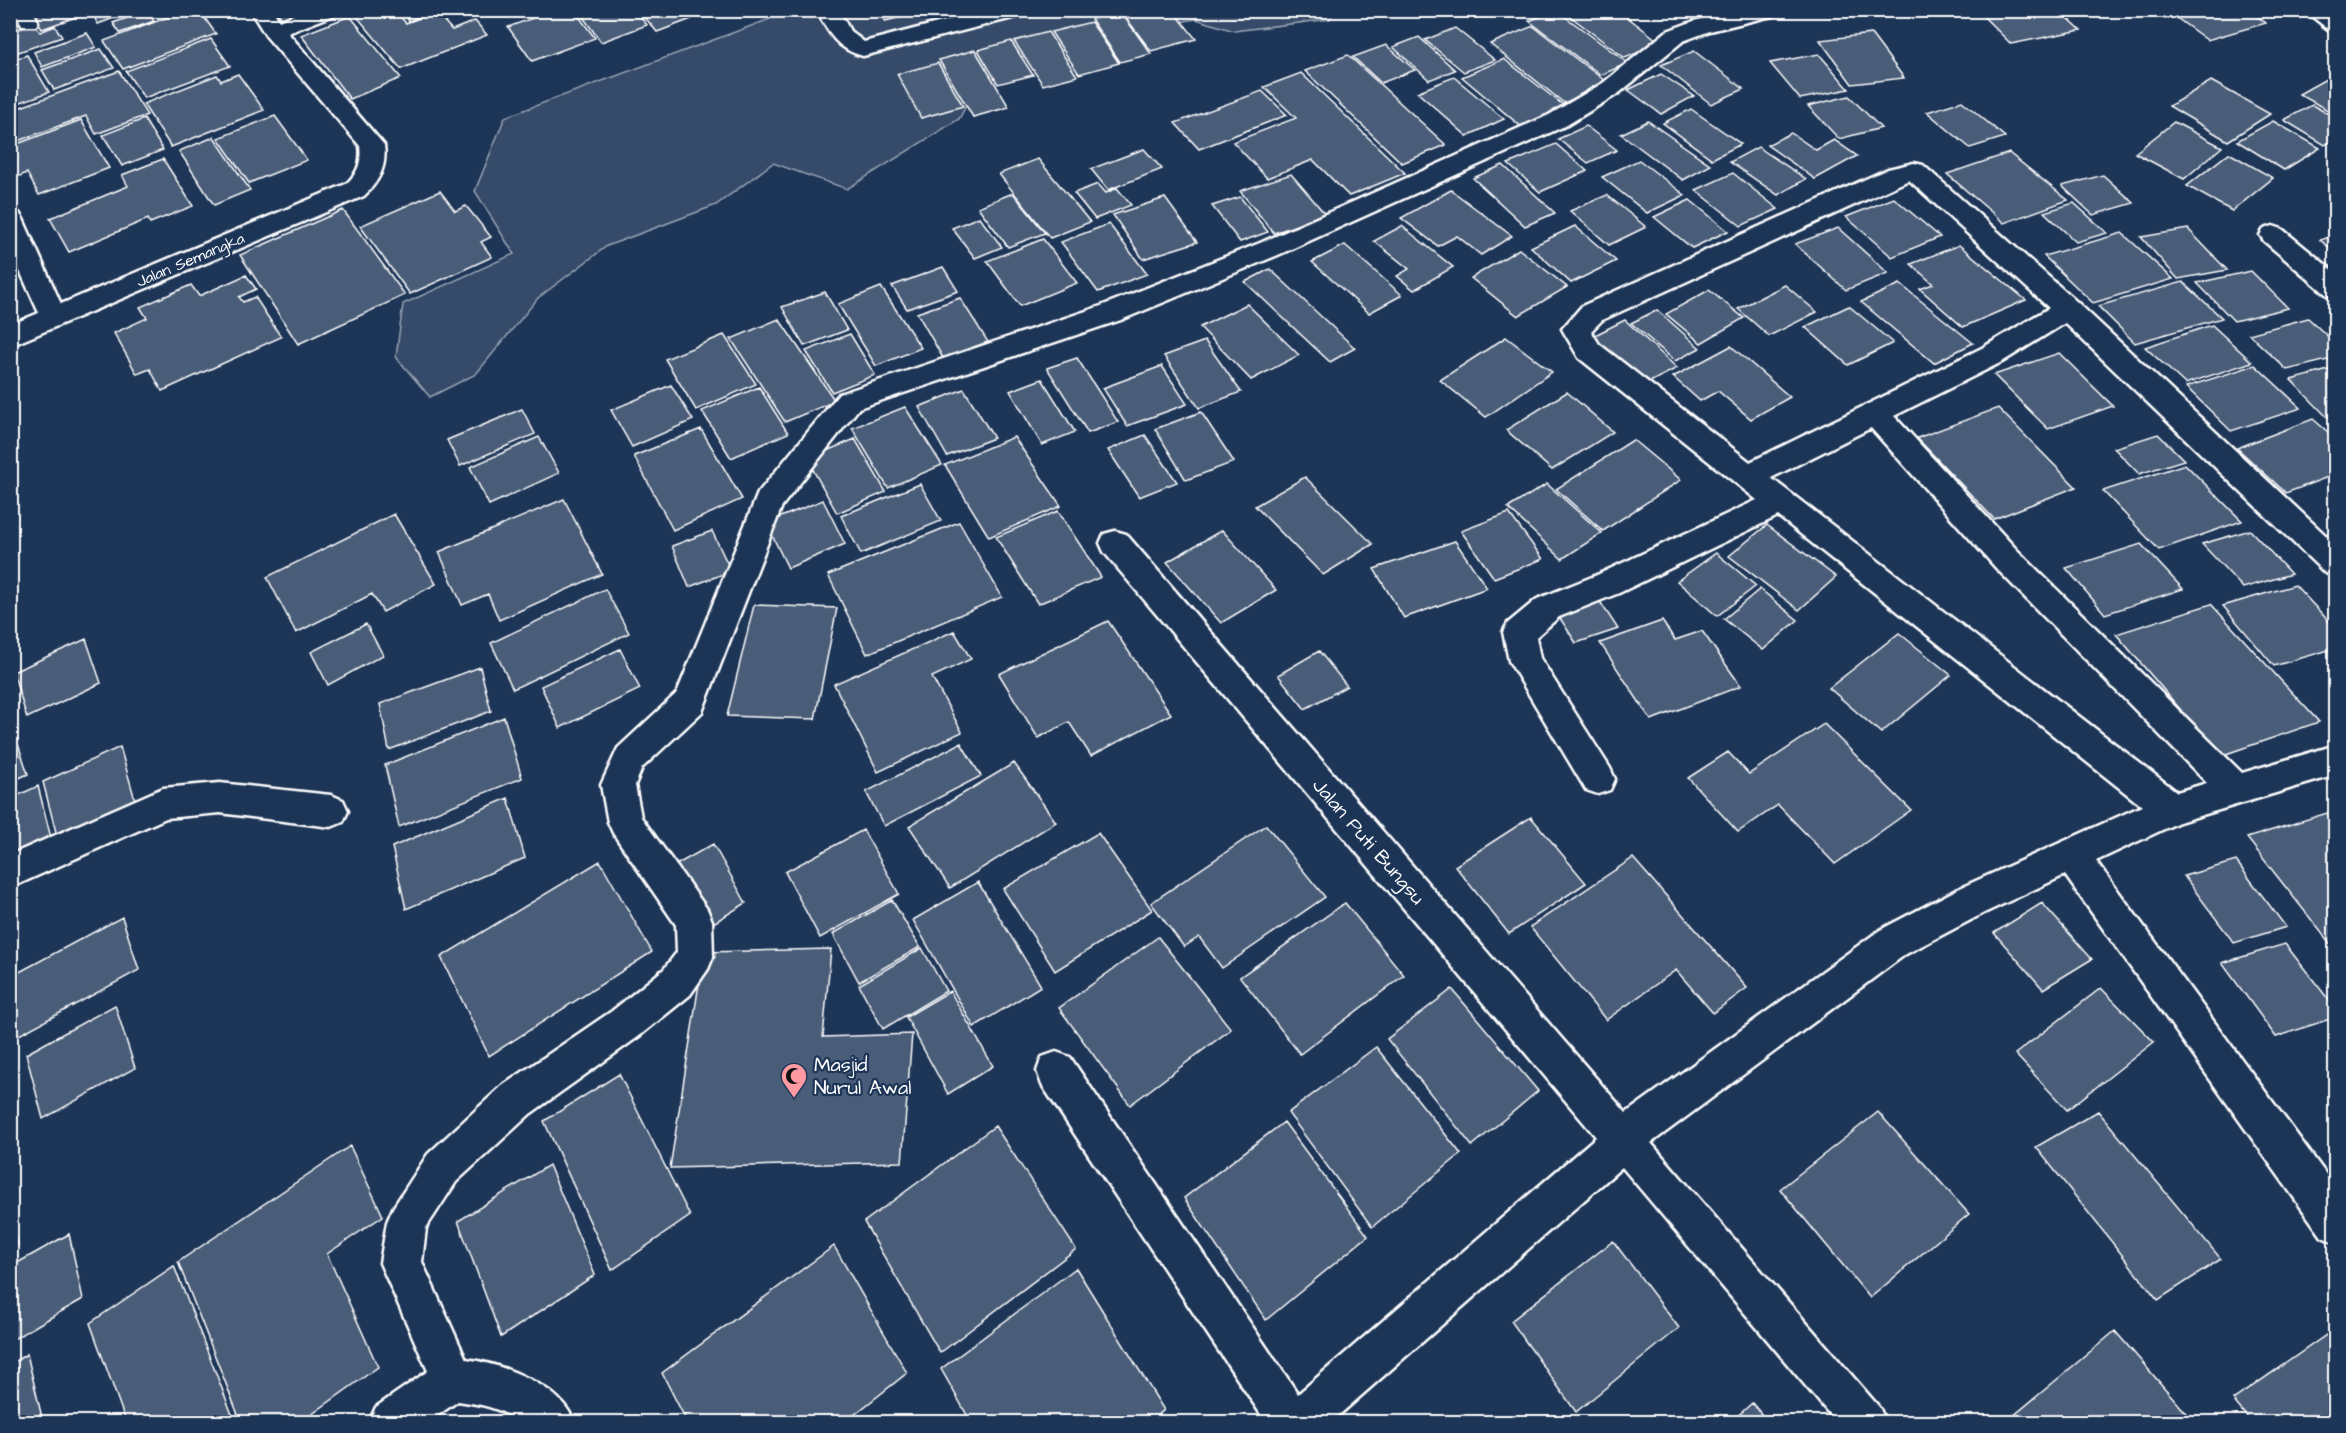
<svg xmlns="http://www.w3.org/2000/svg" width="2346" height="1433" font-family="'Architects Daughter',sans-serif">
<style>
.green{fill:#364b69;stroke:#9aa5b4;stroke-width:1.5}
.building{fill:#4a5d79;stroke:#fff;stroke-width:1.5}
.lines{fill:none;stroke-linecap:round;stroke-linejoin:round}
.service-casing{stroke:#fff;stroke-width:5}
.minor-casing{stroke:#fff;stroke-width:5}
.service{fill:#1d3557;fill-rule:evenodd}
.minor{fill:#1d3557;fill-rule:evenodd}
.labels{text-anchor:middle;stroke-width:4.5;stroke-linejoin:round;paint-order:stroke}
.far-street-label{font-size:16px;fill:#fff;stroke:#1d3557}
.street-label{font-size:20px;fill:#fff;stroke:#1d3557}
.poi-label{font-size:20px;fill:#fff;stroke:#1d3557;text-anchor:start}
</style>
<rect width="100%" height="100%" fill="#1d3557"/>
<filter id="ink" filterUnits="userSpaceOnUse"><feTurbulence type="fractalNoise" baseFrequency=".0167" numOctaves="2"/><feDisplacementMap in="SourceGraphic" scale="12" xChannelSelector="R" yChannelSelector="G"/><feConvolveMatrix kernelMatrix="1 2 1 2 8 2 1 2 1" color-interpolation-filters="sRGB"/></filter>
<g filter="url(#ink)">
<!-- green -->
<path class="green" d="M 768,11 L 1334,11 L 1330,19 L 1234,31 L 1196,19 L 1132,30 L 1064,50 L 990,62 L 959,119 L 847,189 L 773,163 L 716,205 L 607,246 L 538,298 L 476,374 L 430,397 L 396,357 L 403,304 L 514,254 L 475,191 L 505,117 L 770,19 Z"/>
<!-- building -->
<path class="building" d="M 30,10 L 82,10 L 84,14 L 42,29 Z
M 90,10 L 135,10 L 98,24 Z
M 187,10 L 199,10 L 216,34 L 123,69 L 104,41 Z
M 276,10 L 307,10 L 283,20 Z
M 360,10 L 394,10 L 406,23 L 436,12 L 452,30 L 475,21 L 487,35 L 401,69 L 354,13 Z
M 400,10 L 435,10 L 409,21 Z
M 555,10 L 574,10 L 595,38 L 532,61 L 508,27 Z
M 578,10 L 636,10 L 647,25 L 601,42 Z
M 639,10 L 709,10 L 710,12 L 657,32 Z
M 880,10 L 930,10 L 885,21 Z
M 1139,10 L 1173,10 L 1196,39 L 1151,51 L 1126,18 L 1141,14 Z
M 1556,10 L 1628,63 L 1601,75 L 1529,21 Z
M 1562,10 L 1618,10 L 1661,43 L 1625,58 Z
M 1697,10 L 1736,10 L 1703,17 Z
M 1977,10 L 2059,10 L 2081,30 L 2011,44 Z
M 2193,10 L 2248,10 L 2266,23 L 2207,40 L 2174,16 Z
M 147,11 L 154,21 L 120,33 L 113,23 Z
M 1121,12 L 1151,54 L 1120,62 L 1091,19 Z
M 350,16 L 401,78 L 350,99 L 301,35 Z
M 1091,22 L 1119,63 L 1079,74 L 1051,32 Z
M 34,24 L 40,32 L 55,26 L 62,37 L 10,55 L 10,32 Z
M 1533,26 L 1608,83 L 1564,103 L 1490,44 Z
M 1455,28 L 1495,60 L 1464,72 L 1425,40 Z
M 1048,32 L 1077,76 L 1043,85 L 1014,41 Z
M 87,33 L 96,47 L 42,67 L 34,52 Z
M 1871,34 L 1904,78 L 1852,84 L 1820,40 Z
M 1419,37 L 1455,70 L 1429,80 L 1393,47 Z
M 211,39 L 230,66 L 144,98 L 126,71 Z
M 1011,41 L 1033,75 L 998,84 L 978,50 Z
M 1386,45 L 1415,70 L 1381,83 L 1353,57 Z
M 101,49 L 114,68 L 54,90 L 42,70 Z
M 975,50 L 1009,107 L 973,117 L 939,60 Z
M 1694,51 L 1744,89 L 1711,104 L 1661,65 Z
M 1819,54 L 1849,89 L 1800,99 L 1770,63 Z
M 27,55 L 49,92 L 10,106 L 10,61 Z
M 1348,55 L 1446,145 L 1402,163 L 1305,71 Z
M 1504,59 L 1567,108 L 1523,128 L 1462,77 Z
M 938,63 L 963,106 L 921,118 L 897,74 Z
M 119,71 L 147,115 L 96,134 L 86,116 L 10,144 L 10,111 Z
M 1301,73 L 1405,173 L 1349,196 L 1313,160 L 1267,178 L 1233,142 L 1296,118 L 1264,87 Z
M 238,74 L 264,110 L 171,147 L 143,104 L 217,75 L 221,81 Z
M 1661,74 L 1694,96 L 1661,114 L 1628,90 Z
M 2335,74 L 2336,115 L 2299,94 Z
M 1454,77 L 1504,119 L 1467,136 L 1417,92 Z
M 2211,81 L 2270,114 L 2228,141 L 2169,106 Z
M 1262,91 L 1287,115 L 1199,149 L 1175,123 Z
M 1849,96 L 1881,128 L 1839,139 L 1808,106 Z
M 1962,101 L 2005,137 L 1970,148 L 1927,112 Z
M 2312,105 L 2336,118 L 2336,139 L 2325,145 L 2284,120 Z
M 1691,109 L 1741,144 L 1712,159 L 1663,123 Z
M 275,116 L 307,160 L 249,183 L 218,138 Z
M 144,119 L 163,150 L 122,166 L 103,135 Z
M 81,120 L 109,168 L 39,195 L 27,173 L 10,180 L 10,158 L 17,155 L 12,146 Z
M 1648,121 L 1711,165 L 1683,180 L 1621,134 Z
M 2273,121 L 2320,148 L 2284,170 L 2237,141 Z
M 2174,122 L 2222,147 L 2184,179 L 2135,153 Z
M 1586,126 L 1617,150 L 1588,163 L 1558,139 Z
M 1791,133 L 1816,150 L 1834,140 L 1857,156 L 1815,179 L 1767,145 Z
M 214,137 L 250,190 L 214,205 L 179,151 Z
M 1556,144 L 1587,171 L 1540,192 L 1508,164 Z
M 1758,147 L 1806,179 L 1778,195 L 1730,162 Z
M 1144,149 L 1162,169 L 1108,190 L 1091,169 Z
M 2009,153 L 2068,200 L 2004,223 L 1947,174 Z
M 2229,153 L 2273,178 L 2232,211 L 2187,186 Z
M 163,159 L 193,206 L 150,223 L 148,219 L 69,252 L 50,218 L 128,186 L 122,175 Z
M 1038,159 L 1090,222 L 1050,238 L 999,174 Z
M 1639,160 L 1685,195 L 1647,213 L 1602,177 Z
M 1503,165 L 1555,213 L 1525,226 L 1473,178 Z
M 1733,173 L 1778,209 L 1741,226 L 1696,190 Z
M 1291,174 L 1326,215 L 1274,233 L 1240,191 Z
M 2103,175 L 2134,203 L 2093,215 L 2062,186 Z
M 1098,184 L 1106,193 L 1117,188 L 1131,205 L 1095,219 L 1074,193 Z
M 1451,190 L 1512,236 L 1481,255 L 1457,236 L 1438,246 L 1401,218 Z
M 440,191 L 455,211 L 466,206 L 491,237 L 481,242 L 492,257 L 410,294 L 360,226 Z
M 1013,193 L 1045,233 L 1008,247 L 978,207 Z
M 1607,195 L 1646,227 L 1609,245 L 1570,211 Z
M 1240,197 L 1268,232 L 1240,242 L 1212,206 Z
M 1165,198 L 1197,242 L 1143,259 L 1113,215 Z
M 1894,198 L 1940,237 L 1892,257 L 1846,217 Z
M 1690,200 L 1728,231 L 1692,248 L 1654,217 Z
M 2074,203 L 2107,233 L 2076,242 L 2044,212 Z
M 343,210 L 405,295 L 298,344 L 240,255 Z
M 979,217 L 1002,247 L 975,258 L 952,228 Z
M 1109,224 L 1147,274 L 1098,292 L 1061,242 Z
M 1402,226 L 1453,267 L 1414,290 L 1397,276 L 1409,269 L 1374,241 Z
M 1575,226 L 1616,261 L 1571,283 L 1531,247 Z
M 1838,228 L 1888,273 L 1846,290 L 1795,244 Z
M 2188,229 L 2227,270 L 2178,279 L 2141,237 Z
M 2122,233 L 2173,279 L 2093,303 L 2044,256 Z
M 2336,235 L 2336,253 L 2320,240 Z
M 1043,239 L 1077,283 L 1020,306 L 987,261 Z
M 1345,245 L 1402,295 L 1369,313 L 1312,262 Z
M 1959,245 L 2026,300 L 1963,327 L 1920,289 L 1933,284 L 1911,264 Z
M 1519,249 L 1567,287 L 1518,316 L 1471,278 Z
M 943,267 L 958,291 L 907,309 L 892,286 Z
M 1270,269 L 1355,348 L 1330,362 L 1245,282 Z
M 2251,271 L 2288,308 L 2234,321 L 2197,283 Z
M 246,275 L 256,289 L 239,297 L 243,302 L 255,297 L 281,337 L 162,391 L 150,369 L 137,374 L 114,333 L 147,318 L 140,307 L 191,285 L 199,296 Z
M 2183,282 L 2222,318 L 2135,343 L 2098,306 Z
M 1900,284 L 1973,343 L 1934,363 L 1861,302 Z
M 1785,285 L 1817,312 L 1769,336 L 1738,309 Z
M 881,287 L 921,348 L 876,366 L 838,304 Z
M 1709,290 L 1744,318 L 1701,343 L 1666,314 Z
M 825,292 L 847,330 L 804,346 L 782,307 Z
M 960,298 L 988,342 L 943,358 L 917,313 Z
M 1247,304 L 1299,355 L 1251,380 L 1200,327 Z
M 1849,306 L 1893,343 L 1848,365 L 1805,327 Z
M 1657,310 L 1700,348 L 1675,361 L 1631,323 Z
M 2308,318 L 2336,344 L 2336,358 L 2287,370 L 2249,334 Z
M 779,319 L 835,401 L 785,422 L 731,339 Z
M 1625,320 L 1677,368 L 1644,385 L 1593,336 Z
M 2212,325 L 2252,362 L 2185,384 L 2145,347 Z
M 850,334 L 875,375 L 832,392 L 806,351 Z
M 724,335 L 756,384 L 696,410 L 665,359 Z
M 1506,337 L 1552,372 L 1486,417 L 1440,380 Z
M 1205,341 L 1241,392 L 1199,408 L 1164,356 Z
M 1731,346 L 1790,397 L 1751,419 L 1718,391 L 1700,401 L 1673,377 Z
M 2059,353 L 2113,406 L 2048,429 L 1994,375 Z
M 1077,358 L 1118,422 L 1088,433 L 1047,368 Z
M 2255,365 L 2301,408 L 2231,431 L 2186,387 Z
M 1162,366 L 1187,404 L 1127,426 L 1103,388 Z
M 2336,368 L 2336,414 L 2327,417 L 2291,380 Z
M 1042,379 L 1075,432 L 1042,445 L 1010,391 Z
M 671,385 L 693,420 L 632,447 L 611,410 Z
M 759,387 L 788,433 L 731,458 L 702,411 Z
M 964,389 L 994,438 L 947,456 L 919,407 Z
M 1567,392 L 1613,432 L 1552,470 L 1506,430 Z
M 905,407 L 942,465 L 888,488 L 852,428 Z
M 1998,408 L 2076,487 L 1994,519 L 1917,438 Z
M 522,409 L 535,434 L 460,466 L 447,440 Z
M 1201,412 L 1234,462 L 1186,480 L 1155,429 Z
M 2313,419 L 2336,439 L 2336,474 L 2286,493 L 2237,448 Z
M 701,429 L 742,499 L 673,530 L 634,456 Z
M 2158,434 L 2184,460 L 2139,474 L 2114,448 Z
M 1145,435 L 1177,482 L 1139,497 L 1108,450 Z
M 539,437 L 559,473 L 489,505 L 470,467 Z
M 1014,437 L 1061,506 L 989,537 L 945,465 Z
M 855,439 L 886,492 L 837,513 L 807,459 Z
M 1633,440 L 1681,480 L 1603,531 L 1556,489 Z
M 2185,464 L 2242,521 L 2159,550 L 2103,491 Z
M 1305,477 L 1373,544 L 1323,575 L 1255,506 Z
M 920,484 L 941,521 L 861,554 L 841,516 Z
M 1547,484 L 1602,533 L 1562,559 L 1508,508 Z
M 564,499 L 602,574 L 499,620 L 488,594 L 462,605 L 439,552 Z
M 823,500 L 845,544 L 788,568 L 766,523 Z
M 1058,511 L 1101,577 L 1038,604 L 996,537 Z
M 1509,513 L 1543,559 L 1494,578 L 1461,531 Z
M 394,514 L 436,584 L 383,612 L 372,594 L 296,633 L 267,577 Z
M 959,522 L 1002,597 L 867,654 L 828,575 Z
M 1767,525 L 1836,577 L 1799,610 L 1729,556 Z
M 1222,530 L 1276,590 L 1221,623 L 1167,562 Z
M 2250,530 L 2291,574 L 2243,588 L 2202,544 Z
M 712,531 L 731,571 L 689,587 L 672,546 Z
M 1455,541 L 1487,588 L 1404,618 L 1374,569 Z
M 2141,544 L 2183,589 L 2105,614 L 2066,568 Z
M 1716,553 L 1756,586 L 1717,616 L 1677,581 Z
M 2295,585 L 2336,629 L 2336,648 L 2274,666 L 2223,606 Z
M 605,589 L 629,633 L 513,689 L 491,643 Z
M 1760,589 L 1798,620 L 1763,650 L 1724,619 Z
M 1597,597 L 1618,629 L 1576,643 L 1556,612 Z
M 2211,604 L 2319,722 L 2220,756 L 2116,634 Z
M 754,605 L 837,608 L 815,719 L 727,716 Z
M 1108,621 L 1171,714 L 1091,756 L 1069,722 L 1038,738 L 999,674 Z
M 1662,621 L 1675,640 L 1702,631 L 1741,686 L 1651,720 L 1600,643 Z
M 366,624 L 383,655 L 328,685 L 311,652 Z
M 954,631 L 971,659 L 932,677 L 962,732 L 878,772 L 834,684 Z
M 1899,633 L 1951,675 L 1881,733 L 1829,688 Z
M 86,639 L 101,683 L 27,718 L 13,672 Z
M 620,649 L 640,689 L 560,728 L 541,686 Z
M 1319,651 L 1347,686 L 1305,709 L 1278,675 Z
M 480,667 L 491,711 L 389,750 L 380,704 Z
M 504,717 L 522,778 L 399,827 L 385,765 Z
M 11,723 L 28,774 L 10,782 L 10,723 Z
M 1824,724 L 1911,810 L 1835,864 L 1778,805 L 1738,832 L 1688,778 L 1728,752 L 1749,774 Z
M 961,743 L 981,776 L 884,826 L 866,792 Z
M 120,747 L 136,803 L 58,840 L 43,782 Z
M 1014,763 L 1056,822 L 950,888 L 909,826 Z
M 38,786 L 52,842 L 10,861 L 10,799 Z
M 508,798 L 525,858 L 406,909 L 392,847 Z
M 2327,813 L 2336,824 L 2336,951 L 2247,838 Z
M 1531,817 L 1586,883 L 1509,934 L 1455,866 Z
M 1266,825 L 1325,897 L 1222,968 L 1199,937 L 1184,947 L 1151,903 Z
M 863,830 L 899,894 L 820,938 L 785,872 Z
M 1098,833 L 1152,910 L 1055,971 L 1003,889 Z
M 713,844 L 746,903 L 707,927 L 674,866 Z
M 1633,858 L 1747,988 L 1713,1013 L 1676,970 L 1606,1020 L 1530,927 Z
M 600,861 L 652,952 L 489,1056 L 441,957 Z
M 2236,861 L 2286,927 L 2234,943 L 2184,876 Z
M 978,882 L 1041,986 L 974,1027 L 913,920 Z
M 892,900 L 920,947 L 859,982 L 833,934 Z
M 1345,903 L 1404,975 L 1300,1054 L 1240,977 Z
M 2042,903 L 2092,959 L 2043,989 L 1994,933 Z
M 122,917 L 139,970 L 10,1040 L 10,977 Z
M 1158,937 L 1231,1029 L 1130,1105 L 1059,1008 Z
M 2285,944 L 2336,1009 L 2336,1017 L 2276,1037 L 2222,963 Z
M 922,948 L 946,991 L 883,1029 L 859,985 Z
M 831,949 L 823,1037 L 912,1034 L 902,1162 L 670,1168 L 704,952 Z
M 2101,988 L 2154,1042 L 2067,1110 L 2015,1054 Z
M 1452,989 L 1538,1091 L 1472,1146 L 1387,1039 Z
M 950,991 L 993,1066 L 948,1094 L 906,1017 Z
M 115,1005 L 135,1068 L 43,1119 L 26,1054 Z
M 1376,1047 L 1461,1154 L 1372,1227 L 1288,1113 Z
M 619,1074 L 690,1216 L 612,1270 L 544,1121 Z
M 2098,1111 L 2221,1259 L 2158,1300 L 2036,1147 Z
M 1878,1112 L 1969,1214 L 1870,1298 L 1780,1189 Z
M 1284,1122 L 1368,1236 L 1266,1320 L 1184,1198 Z
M 995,1126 L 1076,1249 L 940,1353 L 864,1222 Z
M 350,1146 L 383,1216 L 327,1254 L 378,1367 L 301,1422 L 241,1422 L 178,1262 Z
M 549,1165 L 595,1275 L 501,1337 L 458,1221 Z
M 10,1209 L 18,1245 L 10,1250 Z
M 69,1234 L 83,1299 L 10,1341 L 10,1267 Z
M 1613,1241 L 1679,1328 L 1576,1412 L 1511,1321 Z
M 834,1246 L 907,1373 L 845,1422 L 687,1422 L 662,1373 Z
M 174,1266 L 235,1422 L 126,1422 L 90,1323 Z
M 1076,1268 L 1164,1410 L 1149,1422 L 971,1422 L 941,1369 Z
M 2115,1331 L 2194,1422 L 2006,1422 Z
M 2329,1333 L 2336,1341 L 2336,1422 L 2251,1422 L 2233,1400 Z
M 27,1354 L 43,1422 L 10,1422 L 10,1364 Z
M 1752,1403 L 1768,1422 L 1731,1422 Z"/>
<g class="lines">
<!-- service casing -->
<g class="service-casing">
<path id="service" d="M 15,10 L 33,10 L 38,22 L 36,26 L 22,26 Z"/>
</g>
<!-- minor casing -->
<g class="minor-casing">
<path id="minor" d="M 250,10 L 273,10 L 279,21 L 305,10 L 337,10 L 334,15 L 288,33 L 384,145 C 387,167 379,181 364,196 L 10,346 L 10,325 L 39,313 L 10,249 L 10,211 L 19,213 L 23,219 L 61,304 L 346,184 C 358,173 362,163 360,146 L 266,36 Z
M 817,10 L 839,10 L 850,31 L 864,42 L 988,10 L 1028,10 L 1025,15 L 863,56 C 837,49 828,33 817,10 Z
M 1738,10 L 1779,10 L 1776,15 L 1710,31 L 1683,41 L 1619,93 L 1567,125 L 1278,255 L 1121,320 L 859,408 L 782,506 L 702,712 L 642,768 L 635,785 L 641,817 L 707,909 L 712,921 L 713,957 L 708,969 L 690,995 L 638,1037 L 530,1114 L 456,1182 L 426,1228 L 422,1262 L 466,1359 C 502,1364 562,1386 574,1422 L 519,1422 C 502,1408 480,1404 458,1401 L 428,1422 L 369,1422 L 376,1407 L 428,1371 L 380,1263 L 387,1222 L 393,1208 L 428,1154 L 502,1086 L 612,1011 L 664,969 L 677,952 L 676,925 L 613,833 L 608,822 L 601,785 L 618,748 L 677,693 L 758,493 L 839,394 L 1101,306 L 1260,243 L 1549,115 L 1603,83 L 1667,31 L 1694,21 Z
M 2304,10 L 2331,10 L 2336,14 L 2336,31 L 2328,29 Z
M 1914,163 L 1923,165 L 2077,302 L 2336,545 L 2336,576 L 2325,573 L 2065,323 L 2002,362 L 1894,416 L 2017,550 L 2242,773 L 2336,745 L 2336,775 L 2179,822 L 2096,861 L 2336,1188 L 2336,1243 L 2322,1237 L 2065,875 L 1984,913 L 1906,954 L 1651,1143 L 1879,1407 L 1886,1422 L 1836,1422 L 1622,1167 L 1331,1422 L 1266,1422 L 1042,1085 L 1037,1071 L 1042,1057 L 1056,1052 L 1070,1057 L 1298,1394 L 1596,1137 L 1104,552 L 1100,543 L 1104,534 L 1115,531 L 1126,534 L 1626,1113 L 1880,930 L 1958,889 L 2142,806 L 1778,516 L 1619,593 L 1559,617 L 1536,637 L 1540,658 L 1610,768 L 1615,779 L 1610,790 L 1598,794 L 1586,790 L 1509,661 L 1503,632 L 1508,623 L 1537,599 L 1597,575 L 1757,500 L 1579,358 L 1562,329 L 1582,306 L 1888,169 ZM 1909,180 L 2049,308 L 1982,348 L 1750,462 L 1599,344 L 1591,331 L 1602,320 ZM 1871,428 L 1996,568 L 2207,783 L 2177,792 L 1771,478 Z
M 2273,226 L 2282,229 L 2336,273 L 2336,297 L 2327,295 L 2264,241 L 2260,235 L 2264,229 Z
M 220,783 L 331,795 L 343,800 L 348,811 L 343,822 L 331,827 L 220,813 L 166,818 L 10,888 L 10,855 L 163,788 Z"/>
</g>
<!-- service -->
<use href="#service" class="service"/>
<!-- minor -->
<use href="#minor" class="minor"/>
</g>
</g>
<!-- icons -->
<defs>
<g id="mosque-pin" transform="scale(1.35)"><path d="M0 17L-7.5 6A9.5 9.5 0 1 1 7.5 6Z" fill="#ff9aa2" stroke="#1d3557"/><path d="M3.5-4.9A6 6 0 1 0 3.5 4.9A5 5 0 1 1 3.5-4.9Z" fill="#111"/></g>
</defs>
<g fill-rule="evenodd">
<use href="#mosque-pin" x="794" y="1076"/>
</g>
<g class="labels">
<!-- far-street labels -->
<g class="far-street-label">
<text transform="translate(190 259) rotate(-23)" y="6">Jalan Semangka</text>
</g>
<!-- street labels -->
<g class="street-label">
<text transform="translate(1369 841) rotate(49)" y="7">Jalan Puti Bungsu</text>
</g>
<!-- poi labels -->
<g class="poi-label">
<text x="814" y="1071">Masjid<tspan x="814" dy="23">Nurul Awal</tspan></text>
</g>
</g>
<!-- margin -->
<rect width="2346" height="1433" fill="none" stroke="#1d3557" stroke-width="36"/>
<rect x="18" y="18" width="2310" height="1397" fill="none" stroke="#fff" stroke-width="2" filter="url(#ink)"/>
</svg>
